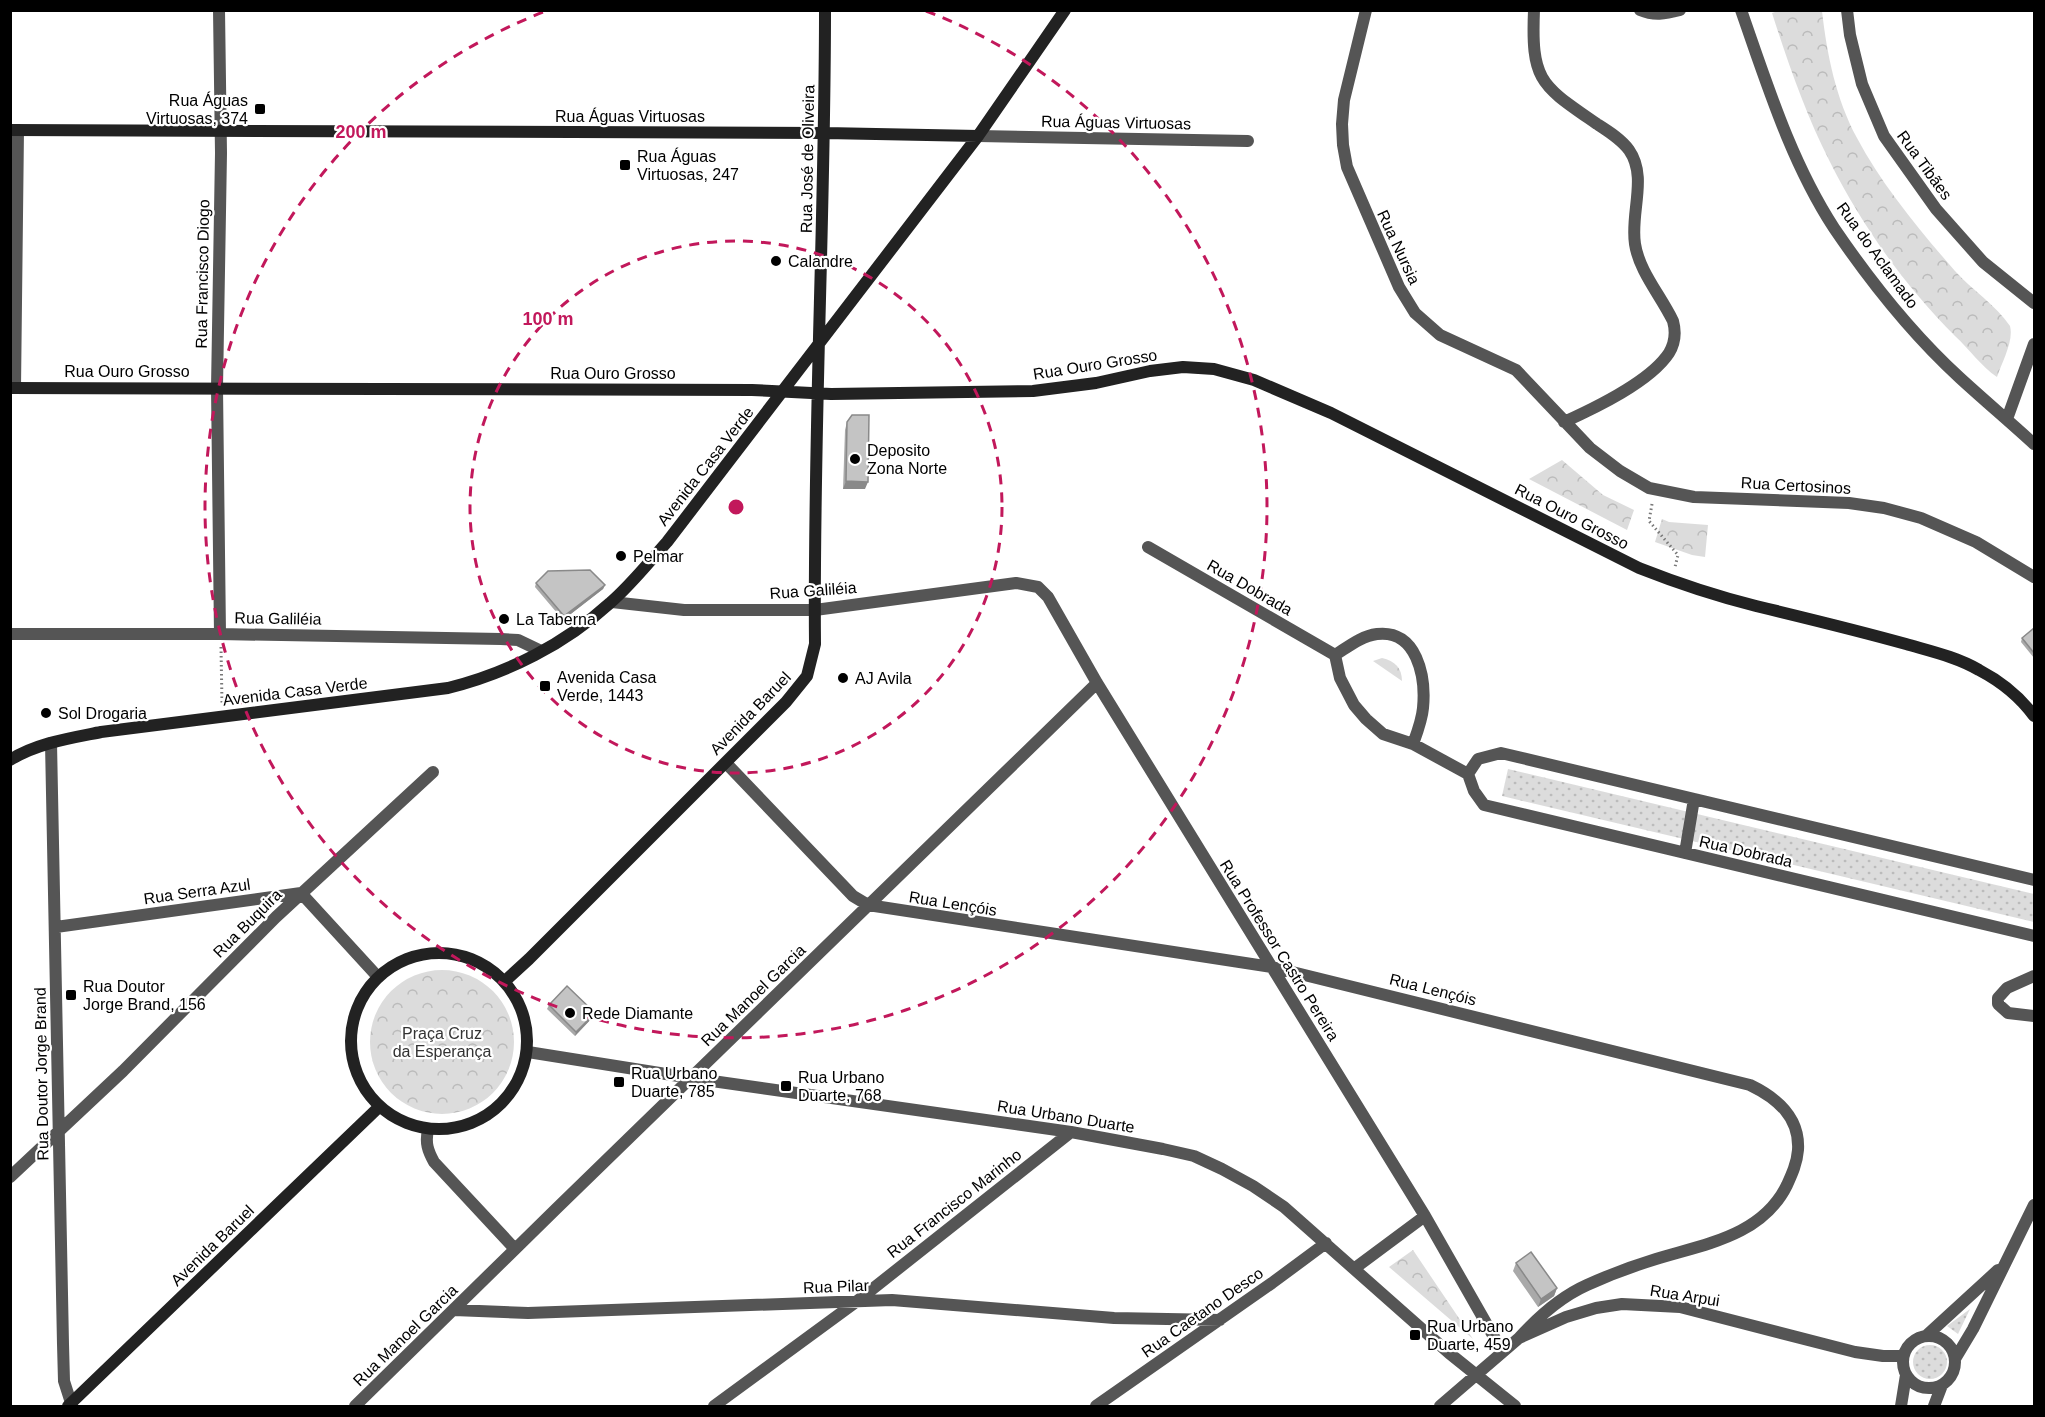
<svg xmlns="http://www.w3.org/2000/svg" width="2045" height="1417" font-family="Arial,sans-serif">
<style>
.grass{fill:url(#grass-dots)}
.park{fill:url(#park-crowns)}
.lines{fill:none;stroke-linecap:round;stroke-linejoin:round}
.path{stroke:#777;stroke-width:3;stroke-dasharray:1.5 3;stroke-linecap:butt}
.street{stroke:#555;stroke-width:12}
.secondary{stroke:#222;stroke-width:12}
.wall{fill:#a9a9a9}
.shaded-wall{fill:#898989}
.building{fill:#c4c4c4;stroke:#898989;stroke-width:1.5}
.ring{fill:none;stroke:#c2185b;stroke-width:3;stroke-dasharray:10 8}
.poi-dot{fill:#000;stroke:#fff;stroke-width:2}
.labels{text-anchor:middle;stroke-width:4.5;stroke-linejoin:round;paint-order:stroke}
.poi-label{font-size:16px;fill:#000;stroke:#fff;text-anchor:start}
.street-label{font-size:16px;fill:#000;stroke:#fff}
.park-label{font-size:16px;fill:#333;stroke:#fff}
.centre{fill:#c2185b;stroke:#fff;stroke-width:3}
.ring-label{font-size:18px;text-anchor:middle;font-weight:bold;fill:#c2185b;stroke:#fff;stroke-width:4.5;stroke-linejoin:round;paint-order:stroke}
</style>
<defs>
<pattern id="grass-dots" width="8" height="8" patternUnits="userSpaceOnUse" patternTransform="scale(1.5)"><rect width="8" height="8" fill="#dcdcdc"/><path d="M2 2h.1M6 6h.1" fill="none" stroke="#bbb" stroke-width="1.8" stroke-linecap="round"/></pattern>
<pattern id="park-crowns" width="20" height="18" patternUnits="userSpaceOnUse" patternTransform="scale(1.5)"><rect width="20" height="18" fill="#dcdcdc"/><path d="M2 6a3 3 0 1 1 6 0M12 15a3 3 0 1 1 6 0" fill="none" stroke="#bbb"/></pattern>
</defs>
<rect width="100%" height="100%" fill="#fff"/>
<!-- grass -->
<path class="grass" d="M 1508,769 L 2034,894 L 2034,922 L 1502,796 Z
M 1970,1309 L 1958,1334 L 1947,1326 Z
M1913 1362a17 17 0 1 1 34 0a17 17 0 1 1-34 0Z"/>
<!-- park -->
<path class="park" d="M 1778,11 L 1822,11 C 1827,55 1836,99 1857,138 C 1882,185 1920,231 1955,271 C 1972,290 1996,305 2010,326 C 2014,341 2002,362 1997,377 C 1982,367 1969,349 1955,336 C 1905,286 1862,226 1830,162 C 1806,115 1788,63 1772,13 Z
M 1562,460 L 1603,495 L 1634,510 L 1627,530 L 1529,479 Z
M 1662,519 L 1669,522 L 1708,525 L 1705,557 L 1692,555 L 1655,542 Z
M 1382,658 C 1395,661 1402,668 1402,681 L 1373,661 Z
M370 1042a72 72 0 1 1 144 0a72 72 0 1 1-144 0Z
M 1413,1250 L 1473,1339 L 1389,1267 Z"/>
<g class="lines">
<!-- path -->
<path class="path" d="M 1652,504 L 1649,521 L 1678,555 L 1675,567
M 221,647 L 222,703"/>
<!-- street -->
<path class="street" d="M 219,10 L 221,153 L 217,388 L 220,634
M 1366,10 L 1344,100 L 1342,124 L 1343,145 L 1347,167 L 1399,287 L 1415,313 L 1440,335 L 1516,370 L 1590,448 L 1620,471 L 1649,488 L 1694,497 L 1849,503 L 1884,508 L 1921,518 L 1976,542 L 2034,577
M 1534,10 C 1531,82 1541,85 1597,124 C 1608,131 1621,139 1629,150 C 1648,177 1630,213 1635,244 C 1639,271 1661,296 1673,321 C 1676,332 1675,343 1669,353 C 1650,382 1595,408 1564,422
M 1640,10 C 1654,16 1665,14 1680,10
M 1741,10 C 1767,84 1791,162 1834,228 C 1870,281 1912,334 1960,378 C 1984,400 2010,422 2034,444
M 1847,10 L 1850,35 L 1862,84 L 1884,136 L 1936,209 L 1983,262 L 2034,303
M 978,136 L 1248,141
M 15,388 L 18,130
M 2007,419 L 2034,344
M 1148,547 L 1335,655
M 612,602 L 684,610 L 815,610 L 1016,583 L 1038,587 L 1048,597 L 1097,683 L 1425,1216 L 1502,1351
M 10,634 L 220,634 L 501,639 L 518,640 L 541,651
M 1335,655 L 1340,678 L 1354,705 L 1366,719 L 1383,734 L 1413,744 L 1468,774
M 1335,655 C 1348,647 1361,636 1377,634 C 1417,629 1426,677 1423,708 C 1422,720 1417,733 1413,744
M 51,743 L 63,1344 L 64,1381 L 72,1406
M 726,763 L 853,896 L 868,905 L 1272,967 L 1750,1085 C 1777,1098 1800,1117 1798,1150 C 1797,1163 1792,1174 1787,1185 C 1762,1236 1705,1244 1656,1259 C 1633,1266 1609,1275 1587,1285 C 1560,1297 1539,1316 1519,1338
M 1685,853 L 1694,799
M 2034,880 L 1501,753 L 1478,759 L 1468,774 L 1474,791 L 1484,805 L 2034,936
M 56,927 L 301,893 L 378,977
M 2034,976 L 2007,988 L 1998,998 L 1998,1004 L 2008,1013 L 2034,1016
M 528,1052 L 691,1078 L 1071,1132 L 1163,1149 L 1194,1156 L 1222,1169 L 1253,1186 L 1284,1207 L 1449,1353 L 1515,1406
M 428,1130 C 425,1143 428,1151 434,1162 L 515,1249
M 10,1177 L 123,1071 L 276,917 L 433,772
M 1355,1268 L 1425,1216
M 454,1310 L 528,1313 L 892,1300 L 1114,1318 L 1220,1320
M 1926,1336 L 1998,1270
M1903 1362a26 26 0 1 1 52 0a26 26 0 1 1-52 0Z
M 1955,1359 L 1973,1329 L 2034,1205
M 355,1406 L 557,1208 L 1097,683
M 714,1406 L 856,1302 L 1071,1132
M 1096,1406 L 1272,1283 L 1326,1243
M 1440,1406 L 1519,1338 L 1566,1317 L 1596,1308 L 1622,1304 L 1680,1307 L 1855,1352 L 1883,1356 L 1903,1356
M 1901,1406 L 1906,1375
M 1934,1406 L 1942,1385"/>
<!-- secondary -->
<path class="secondary" d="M 10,130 L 825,133 L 978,136
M 10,388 L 752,390 L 831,394 L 1033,391 L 1096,383 L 1150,371 L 1183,367 L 1214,369 L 1254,380 L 1331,413 L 1639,568 C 1677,583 1716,596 1756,606 C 1806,618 1856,630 1906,644 C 1930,651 1957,657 1979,670 C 2000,681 2020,697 2034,716
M 10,760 C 37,743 71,738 101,732 L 448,688 C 508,673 565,644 610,603 C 631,585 649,562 667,542 L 978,136 L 1065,10
M351 1041a88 88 0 1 1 176 0a88 88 0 1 1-176 0Z
M 505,981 L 529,959 L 786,702 L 807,676 L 815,644 C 813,433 825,222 825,10
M 68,1406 L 379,1107"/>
</g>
<!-- wall -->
<path class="wall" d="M 847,422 L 865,489 L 843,489 L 845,430 Z
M 536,583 L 605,585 L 603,589 L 563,620 L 535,587 Z
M 2034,628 L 2034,658 L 2021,642 L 2022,638 Z
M 549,1005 L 593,1017 L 575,1036 L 547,1009 Z
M 1516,1263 L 1557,1288 L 1554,1296 L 1538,1307 L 1513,1271 Z"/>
<!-- shaded-wall -->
<path class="shaded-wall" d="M 846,481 L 868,482 L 865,489 L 843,489 Z
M 605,585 L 603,589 L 563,620 L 564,616 Z
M 595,1013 L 593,1017 L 575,1036 L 576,1032 Z
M 1557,1288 L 1554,1296 L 1538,1307 L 1541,1299 Z"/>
<!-- building -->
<path class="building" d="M 852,415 L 869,415 L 868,482 L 846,481 L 847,422 Z
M 590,570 L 605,585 L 564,616 L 536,583 L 548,571 Z
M 2034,628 L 2034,653 L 2022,638 Z
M 567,986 L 595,1013 L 576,1032 L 549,1005 Z
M 1531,1252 L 1557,1288 L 1541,1299 L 1516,1263 Z"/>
<!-- distance rings -->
<g class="ring">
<circle cx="736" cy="507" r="266"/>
<path d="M926 11A531 531 0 1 1 546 11"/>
</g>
<!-- markers -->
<g class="poi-dot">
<rect x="254" y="103" width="12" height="12" rx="3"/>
<rect x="619" y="159" width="12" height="12" rx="3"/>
<circle cx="776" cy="261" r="6"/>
<circle cx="855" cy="459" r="6"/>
<circle cx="621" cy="556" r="6"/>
<circle cx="504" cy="619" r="6"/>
<circle cx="843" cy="678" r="6"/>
<rect x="539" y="680" width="12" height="12" rx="3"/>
<circle cx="46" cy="713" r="6"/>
<rect x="65" y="989" width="12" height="12" rx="3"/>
<circle cx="570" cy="1013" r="6"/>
<rect x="613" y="1076" width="12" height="12" rx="3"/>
<rect x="780" y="1080" width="12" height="12" rx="3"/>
<rect x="1409" y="1329" width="12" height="12" rx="3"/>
</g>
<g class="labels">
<!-- poi labels -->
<g class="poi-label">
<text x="248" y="106" text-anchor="end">Rua Águas<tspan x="248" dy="18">Virtuosas, 374</tspan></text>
<text x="637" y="162">Rua Águas<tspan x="637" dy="18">Virtuosas, 247</tspan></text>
<text x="788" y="267">Calandre</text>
<text x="867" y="456">Deposito<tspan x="867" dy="18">Zona Norte</tspan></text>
<text x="633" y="562">Pelmar</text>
<text x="516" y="625">La Taberna</text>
<text x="557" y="683">Avenida Casa<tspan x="557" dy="18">Verde, 1443</tspan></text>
<text x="855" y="684">AJ Avila</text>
<text x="58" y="719">Sol Drogaria</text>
<text x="83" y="992">Rua Doutor<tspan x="83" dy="18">Jorge Brand, 156</tspan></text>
<text x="582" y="1019">Rede Diamante</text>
<text x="631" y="1079">Rua Urbano<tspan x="631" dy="18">Duarte, 785</tspan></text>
<text x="798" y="1083">Rua Urbano<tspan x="798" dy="18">Duarte, 768</tspan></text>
<text x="1427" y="1332">Rua Urbano<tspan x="1427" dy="18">Duarte, 459</tspan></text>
</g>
<!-- street labels -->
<g class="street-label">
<text x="630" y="122">Rua Águas Virtuosas</text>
<text transform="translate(1116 122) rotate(1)" y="6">Rua Águas Virtuosas</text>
<text transform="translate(807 159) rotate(-89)" y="6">Rua José de Oliveira</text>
<text transform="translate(1925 165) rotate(54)" y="6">Rua Tibães</text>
<text transform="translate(1399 247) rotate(65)" y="6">Rua Nursia</text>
<text transform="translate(1878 255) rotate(54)" y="6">Rua do Aclamado</text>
<text transform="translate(202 274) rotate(-89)" y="6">Rua Francisco Diogo</text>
<text transform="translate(1095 364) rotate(-9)" y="6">Rua Ouro Grosso</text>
<text x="127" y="377">Rua Ouro Grosso</text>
<text x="613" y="379">Rua Ouro Grosso</text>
<text transform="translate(705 466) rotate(-52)" y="6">Avenida Casa Verde</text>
<text transform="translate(1796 485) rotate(3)" y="6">Rua Certosinos</text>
<text transform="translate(1572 516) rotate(27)" y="6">Rua Ouro Grosso</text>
<text transform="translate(1250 587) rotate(30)" y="6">Rua Dobrada</text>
<text transform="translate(813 590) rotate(-4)" y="6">Rua Galiléia</text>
<text transform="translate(278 618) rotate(1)" y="6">Rua Galiléia</text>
<text transform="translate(295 691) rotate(-7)" y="6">Avenida Casa Verde</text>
<text transform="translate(750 713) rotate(-46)" y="6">Avenida Baruel</text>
<text transform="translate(1746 851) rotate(13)" y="6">Rua Dobrada</text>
<text transform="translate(197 891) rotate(-8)" y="6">Rua Serra Azul</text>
<text transform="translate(953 903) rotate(9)" y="6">Rua Lençóis</text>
<text transform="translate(247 923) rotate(-45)" y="6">Rua Buquira</text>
<text transform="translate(1280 950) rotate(58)" y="6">Rua Professor Castro Pereira</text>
<text transform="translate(1433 989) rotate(14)" y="6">Rua Lençóis</text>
<text transform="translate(753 995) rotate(-44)" y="6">Rua Manoel Garcia</text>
<text transform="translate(41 1074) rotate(-91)" y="6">Rua Doutor Jorge Brand</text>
<text transform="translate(1066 1116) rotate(9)" y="6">Rua Urbano Duarte</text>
<text transform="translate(954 1203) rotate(-38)" y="6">Rua Francisco Marinho</text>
<text transform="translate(212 1245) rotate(-44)" y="6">Avenida Baruel</text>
<text transform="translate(836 1286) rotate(-2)" y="6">Rua Pilar</text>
<text transform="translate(1685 1295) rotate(9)" y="6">Rua Arpui</text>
<text transform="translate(1202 1312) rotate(-35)" y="6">Rua Caetano Desco</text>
<text transform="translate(405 1335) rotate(-44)" y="6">Rua Manoel Garcia</text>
</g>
<!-- park labels -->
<g class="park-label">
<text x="442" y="1039">Praça Cruz<tspan x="442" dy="18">da Esperança</tspan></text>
</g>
</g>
<circle cx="736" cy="507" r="9" class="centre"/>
<g class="ring-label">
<text x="361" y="138">200 m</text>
<text x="548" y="325">100 m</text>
</g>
<!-- border -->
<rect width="2045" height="1417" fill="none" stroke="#000000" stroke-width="24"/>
</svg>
